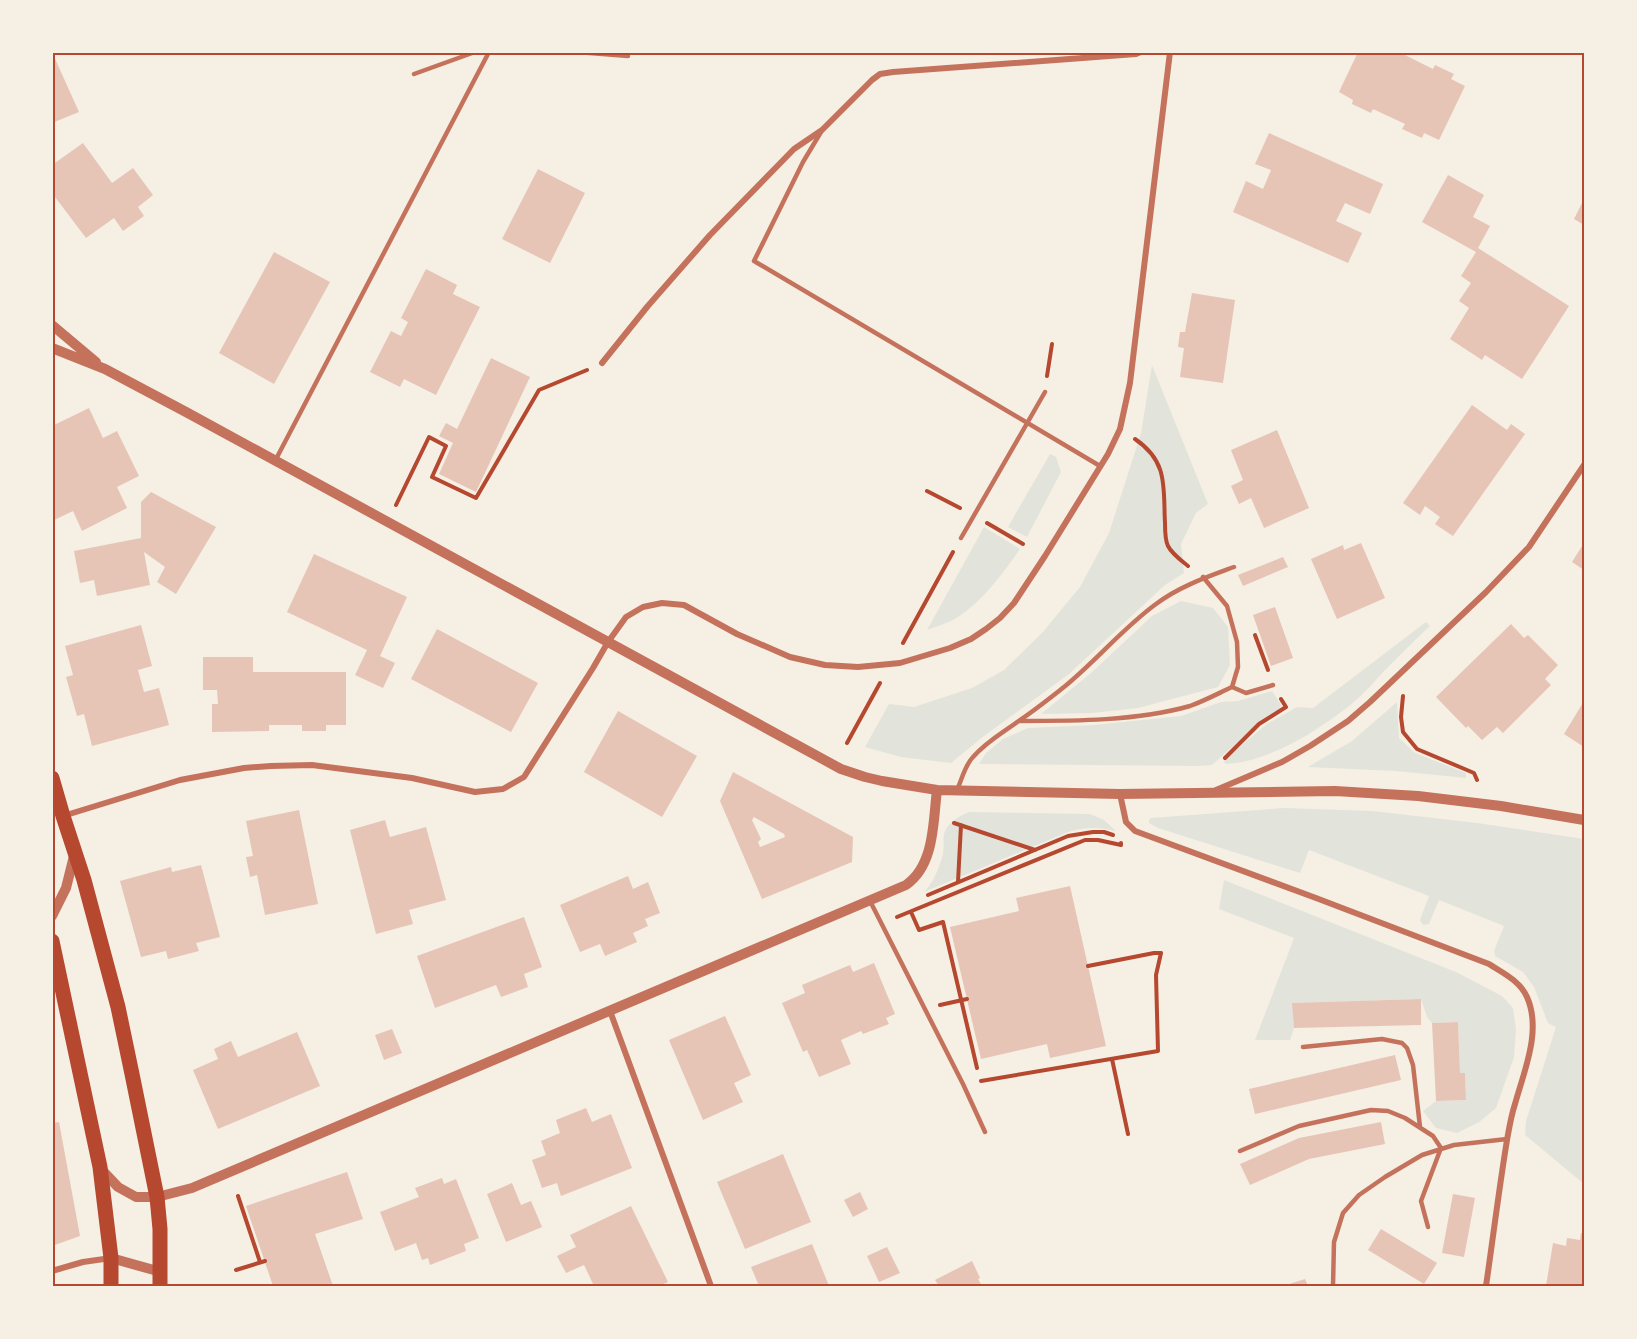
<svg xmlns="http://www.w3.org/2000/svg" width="1637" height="1339" font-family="Commissioner,sans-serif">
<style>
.green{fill:#e2e4dc}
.building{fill:#e6c5b7;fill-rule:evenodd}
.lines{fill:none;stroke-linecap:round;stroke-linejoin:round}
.path{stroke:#b5482f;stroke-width:4}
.service{stroke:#c5725c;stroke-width:4.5}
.minor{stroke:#c5725c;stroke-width:6}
.tertiary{stroke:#c5725c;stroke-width:10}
.primary{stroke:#b5482f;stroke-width:15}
.neatline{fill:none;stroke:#b5482f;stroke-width:2}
</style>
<rect width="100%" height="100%" fill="#f6efe4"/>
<!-- green -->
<path class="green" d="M 1152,365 L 1208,504 L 1196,513 L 1181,544 L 1184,573 L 1165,585 L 1069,674 L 984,736 L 951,763 L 901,757 L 865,747 L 889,704 L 914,707 L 972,688 L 1004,670 L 1042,633 L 1080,587 L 1109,533 L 1141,433 Z
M 1050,454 L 1056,457 L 1061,472 L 1027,537 L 1008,527 Z
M 984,527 L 1020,549 C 1004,572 982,602 958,617 C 949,623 937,626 927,630 Z
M 1181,601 L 1213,608 L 1228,627 L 1230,665 L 1218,687 L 1138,708 L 1092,713 L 1041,714 L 1091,673 L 1152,616 Z
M 1426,622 L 1430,626 C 1416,639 1403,652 1390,665 C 1378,677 1367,691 1354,702 C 1321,729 1270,762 1226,764 L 1224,762 L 1225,759 L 1267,724 L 1297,707 L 1313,708 Z
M 1272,691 L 1281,705 L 1280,709 L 1263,719 L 1212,765 L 1196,766 L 979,764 L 986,753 L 1003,739 L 1028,728 L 1094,725 L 1181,716 L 1221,702 L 1238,701 Z
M 1397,702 L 1399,738 L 1415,753 L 1466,773 L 1466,778 L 1396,771 L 1308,767 L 1352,741 Z
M 1284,808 L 1373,811 L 1477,823 L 1584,839 L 1584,1184 L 1525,1135 L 1526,1121 L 1556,1027 L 1548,1023 L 1534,987 L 1523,972 L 1495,956 L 1494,951 L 1504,926 L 1439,900 L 1429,924 L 1423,925 L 1420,920 L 1429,896 L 1309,850 L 1300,873 L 1158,828 L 1149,823 L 1149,820 L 1151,818 Z
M 969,812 L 1090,814 L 1104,820 L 1116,831 C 1097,827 1087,827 1068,832 L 924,892 C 934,882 939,868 943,854 C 944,847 943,840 944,834 C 947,823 959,816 969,812 Z
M 1224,880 L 1456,972 L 1502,996 L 1513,1008 L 1516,1029 L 1514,1057 L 1496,1108 L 1479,1122 L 1457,1133 L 1436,1128 L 1423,1111 L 1436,1101 L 1466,1100 L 1465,1073 L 1460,1073 L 1458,1022 L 1432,1023 L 1427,1017 L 1421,999 L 1293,1003 L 1294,1028 L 1290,1040 L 1255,1040 L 1294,938 L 1219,909 Z"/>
<!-- building -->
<path class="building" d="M 52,52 L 79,112 L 52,123 Z
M 1358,52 L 1399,52 L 1433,69 L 1435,65 L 1454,74 L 1451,79 L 1465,86 L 1439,140 L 1424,133 L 1422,138 L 1402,129 L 1405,124 L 1373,109 L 1371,113 L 1352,104 L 1353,100 L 1339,92 Z
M 1269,133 L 1383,184 L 1370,214 L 1345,203 L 1336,221 L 1362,233 L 1348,263 L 1233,212 L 1246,181 L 1263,189 L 1271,170 L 1255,164 Z
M 83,143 L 112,183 L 133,168 L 153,195 L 138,207 L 144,216 L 123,231 L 114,218 L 86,238 L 52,193 L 52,165 Z
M 538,169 L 585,193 L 550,263 L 502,239 Z
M 1448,175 L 1484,195 L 1473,217 L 1490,226 L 1478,248 L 1569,306 L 1522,379 L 1485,355 L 1482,360 L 1450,339 L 1469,308 L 1459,301 L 1471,283 L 1461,276 L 1476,252 L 1422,222 Z
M 1584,199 L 1584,225 L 1574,219 Z
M 274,252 L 330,282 L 274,384 L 219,353 Z
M 426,269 L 457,285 L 453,294 L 480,307 L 436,395 L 404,379 L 400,387 L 370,372 L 391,331 L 401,336 L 408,322 L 401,318 Z
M 1192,293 L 1235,300 L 1223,383 L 1180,377 L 1184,348 L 1178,347 L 1180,332 L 1185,332 Z
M 491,358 L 530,377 L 476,492 L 439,474 L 453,443 L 439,436 L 446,423 L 457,429 Z
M 1472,405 L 1507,430 L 1511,424 L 1525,434 L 1453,536 L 1435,524 L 1440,517 L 1425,506 L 1420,515 L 1403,503 Z
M 89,408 L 103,438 L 117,431 L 139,476 L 117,487 L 127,508 L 82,531 L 73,511 L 52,521 L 52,426 Z
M 1277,430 L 1309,508 L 1264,528 L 1251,498 L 1239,504 L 1231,486 L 1243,480 L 1231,450 Z
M 151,492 L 216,527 L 176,594 L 157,582 L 165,567 L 144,552 L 150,585 L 97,596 L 94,580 L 80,583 L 74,551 L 141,538 L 141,502 Z
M 1361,543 L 1385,598 L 1337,619 L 1311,559 L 1343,545 L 1344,550 Z
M 1584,543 L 1584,570 L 1572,562 Z
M 314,554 L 407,597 L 380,656 L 395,663 L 383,688 L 355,675 L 367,650 L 287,612 Z
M 1283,557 L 1288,567 L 1243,586 L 1238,575 Z
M 1275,607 L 1293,658 L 1271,666 L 1253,615 Z
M 1511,624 L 1524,638 L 1528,635 L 1558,665 L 1545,679 L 1551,685 L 1503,733 L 1497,727 L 1482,740 L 1468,726 L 1466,728 L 1436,697 Z
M 141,625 L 152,666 L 138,670 L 144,692 L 159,688 L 169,725 L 92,746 L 84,714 L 77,716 L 66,677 L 73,675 L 65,646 Z
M 437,629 L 538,683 L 511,732 L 411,679 Z
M 203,657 L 253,657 L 253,672 L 346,672 L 346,725 L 326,725 L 326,731 L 302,731 L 302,725 L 269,725 L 269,731 L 212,732 L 212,704 L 218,704 L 217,690 L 203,690 Z
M 1584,701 L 1584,747 L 1564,734 Z
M 618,711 L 697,756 L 662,817 L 584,772 Z
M 733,772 L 853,837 L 852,862 L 762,899 L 720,801 ZM 754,817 L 784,834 L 785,837 L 760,847 L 758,842 L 761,839 L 752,820 Z
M 299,810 L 318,904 L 265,915 L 257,875 L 250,877 L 246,857 L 253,856 L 246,821 Z
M 385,820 L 390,837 L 426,827 L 446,900 L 409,910 L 413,924 L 376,934 L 350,830 Z
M 201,865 L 220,937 L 196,943 L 199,951 L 168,959 L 166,951 L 141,957 L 120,881 L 171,867 L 172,872 Z
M 628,876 L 633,889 L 648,882 L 660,913 L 645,919 L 648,926 L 633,933 L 637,942 L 605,956 L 600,944 L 580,952 L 560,905 Z
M 1070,886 L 1106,1046 L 1050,1058 L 1047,1044 L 981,1059 L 950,927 L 1019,911 L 1016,898 Z
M 524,917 L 542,967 L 524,974 L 528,987 L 501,997 L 496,985 L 435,1008 L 417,956 Z
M 874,963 L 895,1014 L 886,1018 L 889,1024 L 863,1034 L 861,1031 L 841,1040 L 851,1064 L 819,1077 L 807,1050 L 803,1052 L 782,1003 L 805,993 L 802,985 L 850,965 L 853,972 Z
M 1421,999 L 1421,1025 L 1294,1028 L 1292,1003 Z
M 725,1016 L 751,1075 L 734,1083 L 743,1102 L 703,1120 L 669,1040 Z
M 1458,1022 L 1460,1073 L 1465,1073 L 1466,1100 L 1436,1101 L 1432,1023 Z
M 392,1029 L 402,1053 L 384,1060 L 375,1035 Z
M 297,1032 L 320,1086 L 218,1129 L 193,1070 L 218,1059 L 214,1049 L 231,1041 L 238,1057 Z
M 1395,1055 L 1401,1080 L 1255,1114 L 1249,1089 Z
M 586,1108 L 592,1122 L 611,1114 L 632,1168 L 561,1196 L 557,1183 L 542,1188 L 532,1160 L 546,1155 L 541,1141 L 560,1133 L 556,1120 Z
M 59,1122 L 80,1236 L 52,1246 L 52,1123 Z
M 1381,1122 L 1385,1144 L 1309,1159 L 1250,1185 L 1240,1164 L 1299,1138 Z
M 783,1154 L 811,1222 L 745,1249 L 717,1182 Z
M 347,1172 L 363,1219 L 315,1234 L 333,1286 L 273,1286 L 246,1206 Z
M 442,1178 L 444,1184 L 456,1179 L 479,1238 L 464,1244 L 466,1251 L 430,1265 L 428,1258 L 422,1260 L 416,1243 L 395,1251 L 380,1212 L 419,1197 L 415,1188 Z
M 512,1183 L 521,1205 L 531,1201 L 542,1227 L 506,1242 L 487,1194 Z
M 860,1192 L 868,1209 L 853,1217 L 844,1200 Z
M 1453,1194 L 1475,1198 L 1464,1257 L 1442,1253 Z
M 631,1206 L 668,1282 L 659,1286 L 594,1286 L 584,1265 L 566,1273 L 557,1256 L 576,1247 L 570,1235 Z
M 1381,1229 L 1437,1263 L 1424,1284 L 1368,1250 Z
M 1581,1233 L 1584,1234 L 1584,1286 L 1546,1286 L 1553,1243 L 1566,1246 L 1567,1238 L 1580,1240 Z
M 812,1244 L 829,1286 L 759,1286 L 751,1267 Z
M 887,1247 L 900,1273 L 879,1282 L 867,1256 Z
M 972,1261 L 980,1278 L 978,1279 L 982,1286 L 939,1286 L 935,1280 Z
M 1305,1279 L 1308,1286 L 1283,1286 Z"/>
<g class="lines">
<!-- path -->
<path class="path" d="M 1047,376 L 1052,344
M 1135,439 C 1169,462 1163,488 1165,523 C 1165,530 1165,540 1168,546 C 1172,554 1182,561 1188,566
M 927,491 L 960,508
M 396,505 L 429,437 L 446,446 L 432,477 L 476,498 L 539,390 L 587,370
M 987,523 L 1023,544
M 1255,635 L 1268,670
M 903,643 L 953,552
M 1403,696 L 1401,717 L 1403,732 L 1417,749 L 1474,773 L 1477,780
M 847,743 L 880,683
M 1225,758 L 1259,724 L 1286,707 L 1281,699
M 954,823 L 1035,850
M 958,882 L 961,825
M 928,895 L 1068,836 L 1093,832 L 1104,832 L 1113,835
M 911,912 L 919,930 L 943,922 L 977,1068
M 897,917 L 1085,840 L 1098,840 L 1121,845 L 1121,843
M 940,1005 L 967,999
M 1112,1059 L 1128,1134
M 981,1081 L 1158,1051 L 1156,975 L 1161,953 L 1154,953 L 1088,966
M 238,1196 L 260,1262
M 236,1270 L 265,1261"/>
<!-- service -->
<path class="service" d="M 577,52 L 628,56
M 414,74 L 475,52
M 821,132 L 803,162 L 754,261 L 1100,466
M 275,461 L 489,52
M 961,538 L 1045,392
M 1203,577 L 1227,606 L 1237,642 L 1238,667 L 1232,687 L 1246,693 L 1273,685
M 1019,721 C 1074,721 1137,721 1190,706 C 1204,701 1219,693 1232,687
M 957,790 C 962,779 965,765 973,757 C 987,741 1004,732 1020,720 C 1035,710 1050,698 1064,687 C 1096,661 1123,628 1156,604 C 1180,586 1207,577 1234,567
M 870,901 L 963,1084 L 985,1132
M 1303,1047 L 1382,1039 L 1402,1043 L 1407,1048 L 1413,1065 L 1420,1127
M 1240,1151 L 1299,1126 L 1371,1110 L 1388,1111 L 1405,1118 L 1433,1136 L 1441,1148 L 1421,1201 L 1428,1227
M 1333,1286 L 1334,1242 L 1343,1213 L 1359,1195 L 1385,1177 L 1422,1155 L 1454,1145 L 1507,1139"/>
<!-- minor -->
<path class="minor" d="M 602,363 L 647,307 L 710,235 L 794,149 L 822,130 L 872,80 L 880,74 L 893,72 L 1136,54 L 1141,52
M 1216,790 L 1282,762 L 1310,746 L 1348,721 L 1370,702 L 1486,592 L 1529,547 L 1584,465
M 1120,794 L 1126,822 L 1135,831 L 1316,898 L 1489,964 C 1503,973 1520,981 1527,997 C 1542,1031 1524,1071 1515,1104 C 1511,1116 1509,1129 1507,1140 C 1499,1189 1493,1238 1486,1286
M 63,816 L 180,780 L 244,768 L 271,766 L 312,765 L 412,778 L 475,792 L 503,789 L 524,777 L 593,668 L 608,642 L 626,617 L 643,607 L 662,603 L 684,605 L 737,634 L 790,657 L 825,665 L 858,667 L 900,663 L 950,648 L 971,639 L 986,629 L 1000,618 L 1014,603 L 1045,556 L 1108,454 L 1120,429 L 1130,383 L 1170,52
M 610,1011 L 711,1286
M 52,1271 L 83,1262 L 111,1258"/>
<!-- tertiary -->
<path class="tertiary" d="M 52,325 L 96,362
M 52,348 L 105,369 L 186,412 L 841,769 L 865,777 L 882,781 L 937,790 L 1120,794 L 1335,791 L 1418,796 L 1501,806 L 1584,820
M 52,916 L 66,888 L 75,852
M 100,1168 L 118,1187 L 136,1197 L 157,1197 L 192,1188 L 906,885 C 935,865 933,821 937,790
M 111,1258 L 161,1272"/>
<!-- primary -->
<path class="primary" d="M 52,778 L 63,816 L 84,880 L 118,1007 L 132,1074 L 157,1197 L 160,1229 L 160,1286
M 52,941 L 100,1167 L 111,1258 L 111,1286"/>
</g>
<!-- border -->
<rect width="1637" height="1339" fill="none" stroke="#f6efe4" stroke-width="108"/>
<rect x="54" y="54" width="1529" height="1231" class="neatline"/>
</svg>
